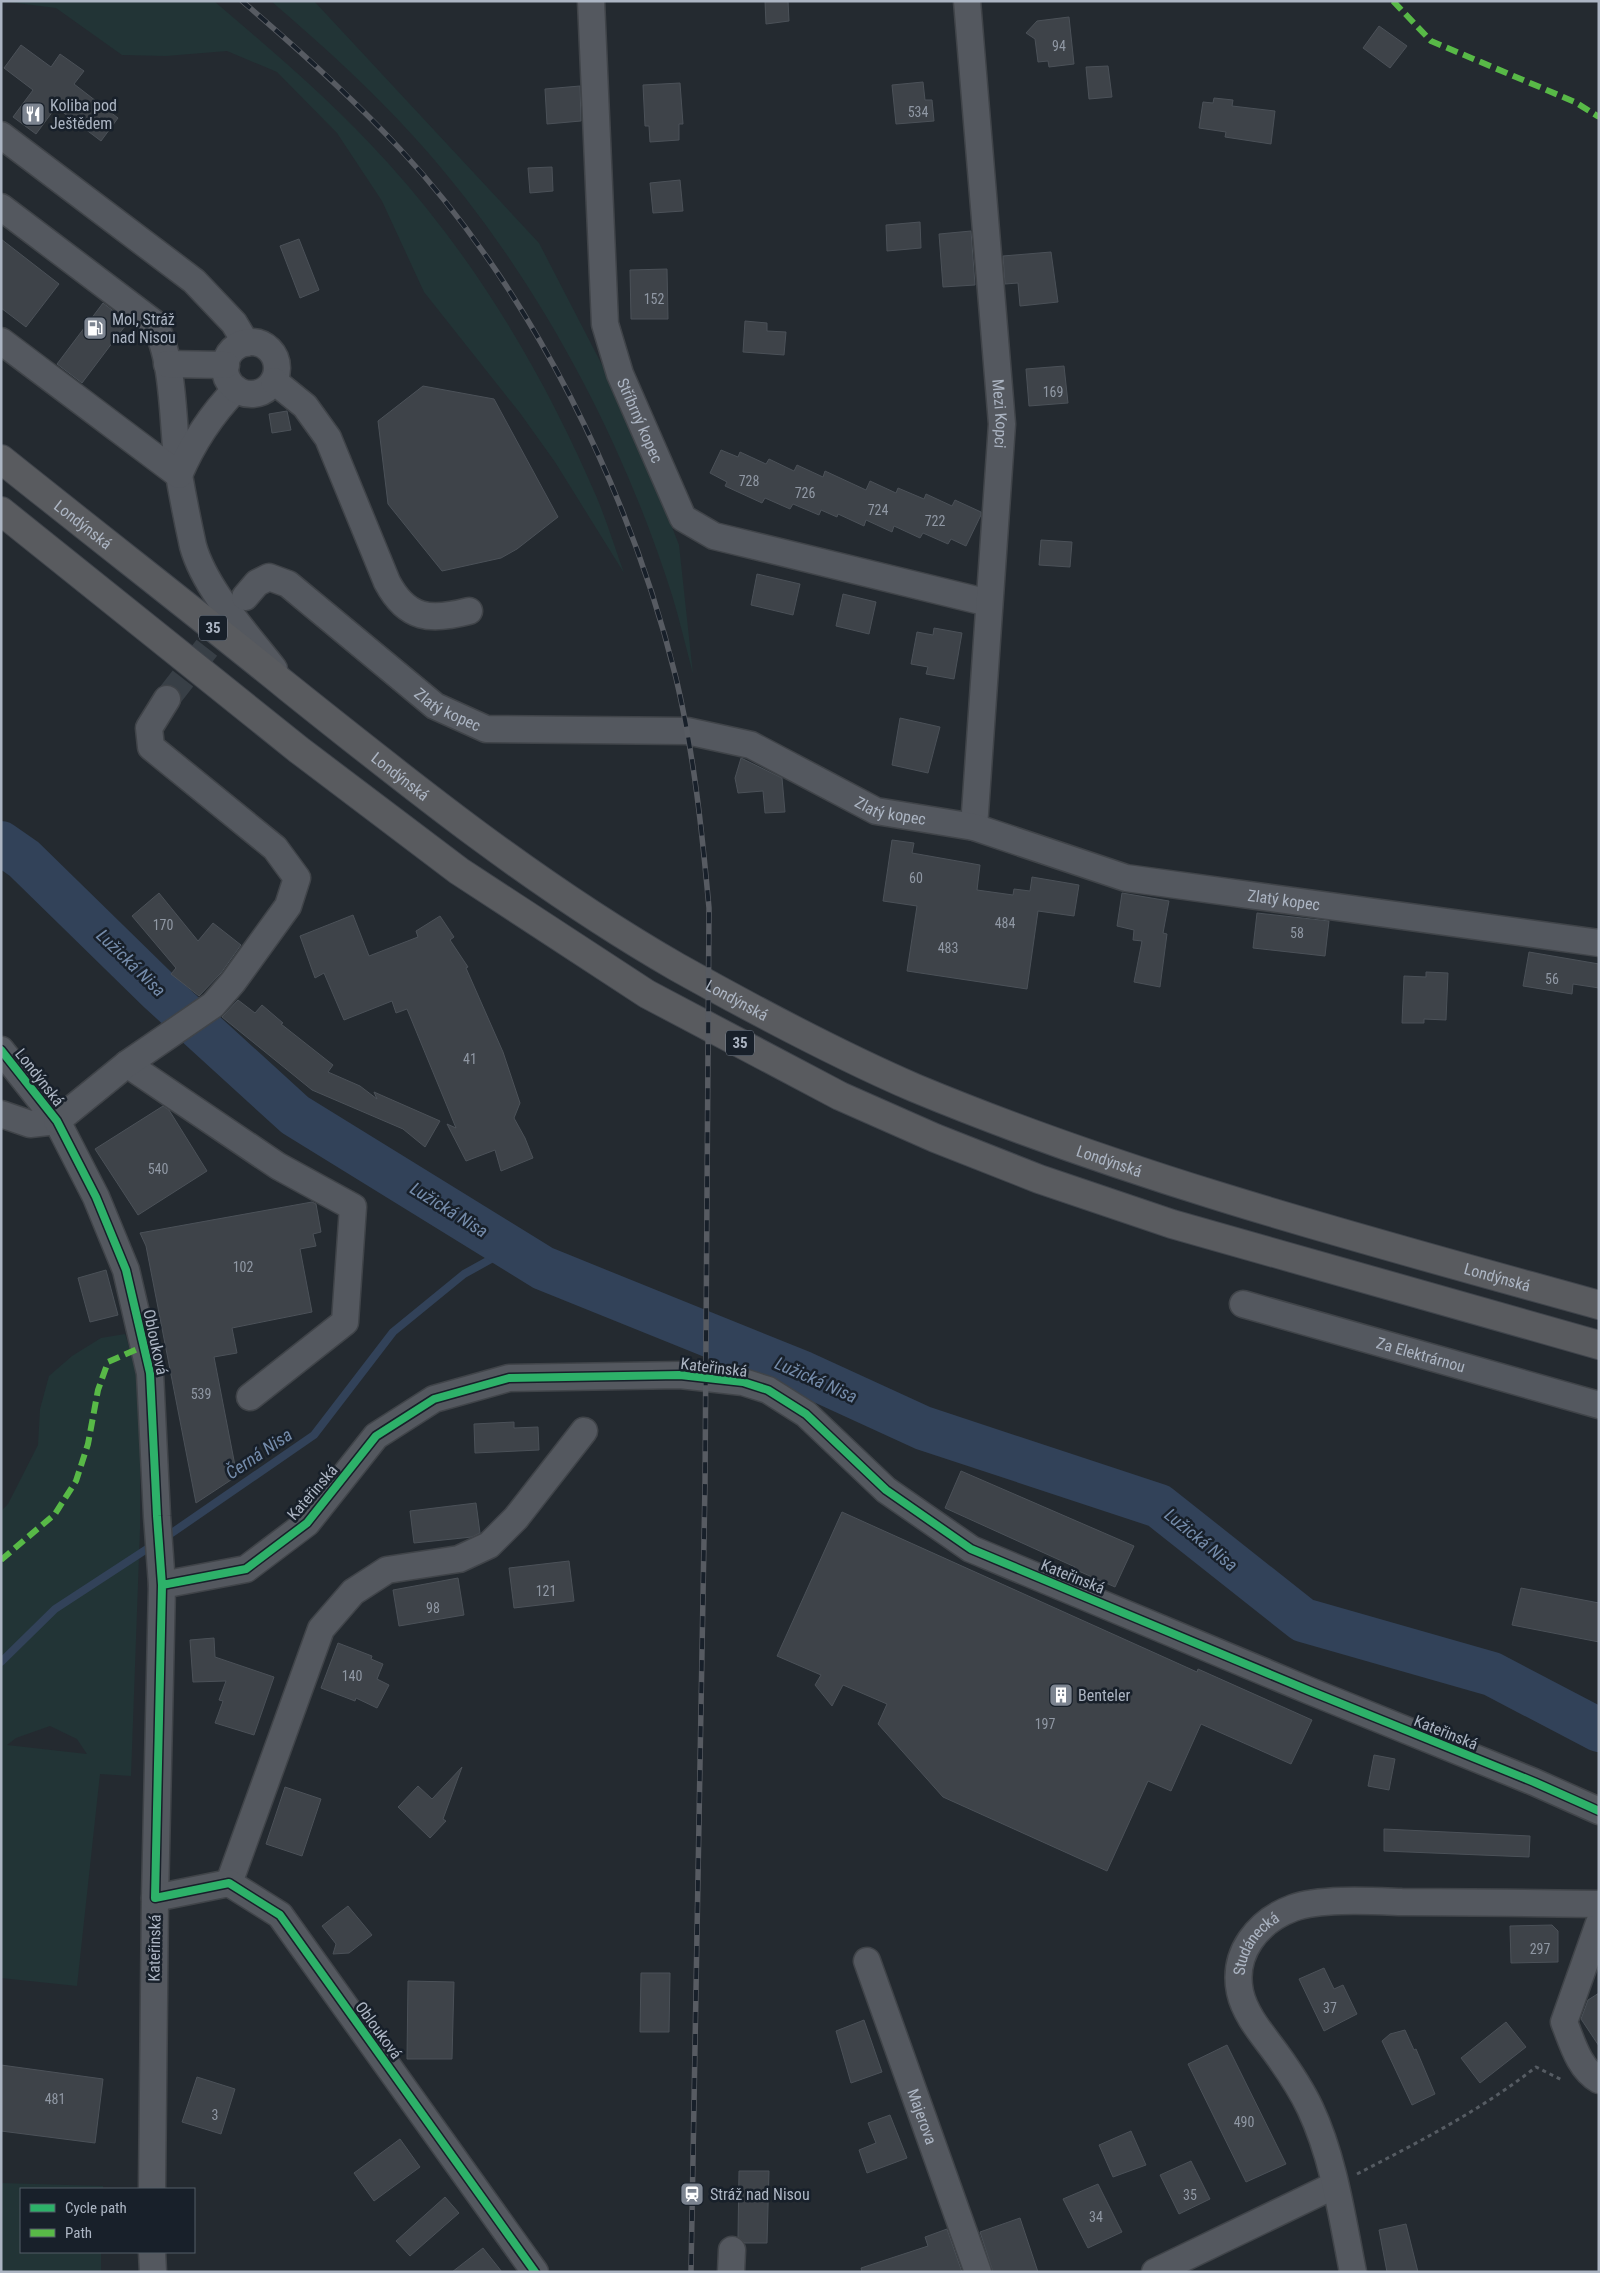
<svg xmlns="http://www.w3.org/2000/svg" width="1600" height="2273" font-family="'Roboto Condensed',sans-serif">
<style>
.green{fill:#223436;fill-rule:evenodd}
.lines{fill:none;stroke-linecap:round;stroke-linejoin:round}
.stream{stroke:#324259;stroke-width:8}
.river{stroke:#324259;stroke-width:44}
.building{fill:#3e4349;stroke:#4b5158}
.minor-tunnel{stroke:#383f46;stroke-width:26;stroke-dasharray:26 13;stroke-linecap:butt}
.minor-casing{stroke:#404449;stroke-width:29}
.highway-casing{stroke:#40454c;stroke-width:30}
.path{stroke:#565c63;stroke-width:3;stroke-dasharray:4 4;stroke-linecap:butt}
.minor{stroke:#54585f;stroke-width:26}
.highway{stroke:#595b5f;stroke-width:28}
.rail-casing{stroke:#575b62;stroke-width:5.5}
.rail{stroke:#18202a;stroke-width:4;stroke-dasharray:11;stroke-linecap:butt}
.quiet{stroke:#58b947;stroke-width:6;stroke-dasharray:12 6;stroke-linecap:butt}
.cycleway-casing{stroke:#18202a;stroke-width:11}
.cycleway{stroke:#2db169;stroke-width:8}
.labels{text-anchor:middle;stroke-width:5;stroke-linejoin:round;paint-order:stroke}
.number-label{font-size:14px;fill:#9098a4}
.shield{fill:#18202a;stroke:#808895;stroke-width:1}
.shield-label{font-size:15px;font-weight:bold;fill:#acb5c3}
.poi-label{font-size:16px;fill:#acb5c3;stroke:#18202a;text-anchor:start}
.street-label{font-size:16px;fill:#acb5c3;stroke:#18202a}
.water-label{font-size:18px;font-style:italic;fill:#758cab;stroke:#18202a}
</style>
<rect width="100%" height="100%" fill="#242a30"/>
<!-- green -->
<path class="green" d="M 1,1 L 214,1 C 275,53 335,104 388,163 C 477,261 545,377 597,498 C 607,522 615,548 624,573 L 555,462 L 520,413 L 424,292 L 382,201 L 337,133 L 277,72 L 227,51 L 166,56 L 122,55 L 56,8 Z
M 271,1 L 314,1 L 539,243 L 630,419 L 679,545 L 693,674 C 686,648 680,621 672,595 C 620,431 531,266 415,138 C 371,89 321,44 271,1 Z
M 125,1334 L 140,1378 L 140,1529 L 131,1776 L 100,1774 L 77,1986 L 1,1978 L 1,1511 L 8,1504 L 38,1445 L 40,1409 L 49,1376 L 72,1356 L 101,1338 ZM 50,1726 L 77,1739 L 87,1754 L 7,1745 L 16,1738 Z
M 1,2183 L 103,2186 L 103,2189 L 21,2189 L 21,2252 L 101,2252 L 101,2272 L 1,2272 Z"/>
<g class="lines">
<!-- stream -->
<path class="stream" d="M 163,1539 L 314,1435 L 393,1332 L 464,1274 L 511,1248
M 1,1662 L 55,1609 L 153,1545"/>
<!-- river -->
<path class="river" d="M 1,843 L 24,859 L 159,991 L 295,1115 L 543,1268 L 803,1373 L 923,1428 L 1159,1506 L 1303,1620 L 1492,1674 L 1599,1730"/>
</g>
<!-- building -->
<path class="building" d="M 765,1 L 788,1 L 789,21 L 766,24 Z
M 1069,17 L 1074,64 L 1049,67 L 1048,61 L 1038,62 L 1035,39 L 1026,33 L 1037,21 Z
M 1379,26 L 1407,46 L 1390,68 L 1363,48 Z
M 21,45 L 51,67 L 60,54 L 84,71 L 74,84 L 118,118 L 101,141 L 56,107 L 36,134 L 13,117 L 33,90 L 4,68 Z
M 1108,66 L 1112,97 L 1089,99 L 1086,67 Z
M 923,82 L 925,100 L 932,100 L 934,121 L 896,124 L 892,85 Z
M 680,83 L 683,124 L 679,124 L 679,140 L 650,142 L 649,126 L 645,126 L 643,85 Z
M 580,86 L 581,121 L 547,124 L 545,89 Z
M 1214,98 L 1233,100 L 1232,106 L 1275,111 L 1271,144 L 1225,137 L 1226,132 L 1199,128 L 1203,102 L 1213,103 Z
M 552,167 L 553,191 L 530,193 L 528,168 Z
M 680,180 L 683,211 L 653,213 L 650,183 Z
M 920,222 L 921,248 L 887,251 L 886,225 Z
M 971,231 L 975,285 L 943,287 L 939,234 Z
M 1,239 L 59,284 L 26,327 L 1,308 Z
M 299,239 L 319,290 L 300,298 L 280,246 Z
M 1051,252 L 1058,302 L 1020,306 L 1018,283 L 1005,284 L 1003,256 Z
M 667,269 L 668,319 L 631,319 L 630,270 Z
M 103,303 L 128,322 L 82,383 L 57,364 Z
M 745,321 L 767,323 L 767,331 L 786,332 L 784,355 L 743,352 Z
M 1064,366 L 1068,403 L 1029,406 L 1026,369 Z
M 423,386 L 494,399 L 558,517 L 517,549 L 501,558 L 442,571 L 388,504 L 378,421 Z
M 287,411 L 291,430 L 272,433 L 269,414 Z
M 721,450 L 738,457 L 740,452 L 766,464 L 769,459 L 794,471 L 797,465 L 823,477 L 825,471 L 866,490 L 870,481 L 896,493 L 898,488 L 924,499 L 926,494 L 952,506 L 955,500 L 981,512 L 981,515 L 966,546 L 951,539 L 948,544 L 923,533 L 920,538 L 894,526 L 892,532 L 866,520 L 864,526 L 838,514 L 837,517 L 821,510 L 819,515 L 793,504 L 790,509 L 765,498 L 762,503 L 725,486 L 727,482 L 710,473 Z
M 1041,540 L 1072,542 L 1070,567 L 1039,565 Z
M 757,574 L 800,584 L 793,615 L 751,605 Z
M 843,594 L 876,602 L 869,634 L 836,626 Z
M 934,628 L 962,633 L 954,679 L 926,674 L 928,667 L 911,664 L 917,632 L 933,635 Z
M 900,718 L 940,727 L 928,773 L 892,765 Z
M 741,758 L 782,778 L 785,812 L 765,813 L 763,791 L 738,793 L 735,778 Z
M 892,840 L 914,843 L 912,853 L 980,865 L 977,890 L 1013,895 L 1014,889 L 1030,891 L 1032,877 L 1079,885 L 1074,916 L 1038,911 L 1027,989 L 907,971 L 917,906 L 883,901 Z
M 159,893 L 198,941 L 213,923 L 241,945 L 221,973 L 199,996 L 171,974 L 176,968 L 132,916 Z
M 1122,893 L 1169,901 L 1163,933 L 1167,934 L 1160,987 L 1134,982 L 1142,941 L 1133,940 L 1134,930 L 1117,926 Z
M 1257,913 L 1329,921 L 1325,956 L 1253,948 Z
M 353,915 L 369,956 L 418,937 L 416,931 L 440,916 L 454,937 L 450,940 L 468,967 L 466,968 L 503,1052 L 520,1103 L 514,1118 L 525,1138 L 533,1158 L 501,1171 L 495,1150 L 466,1161 L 447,1124 L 456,1128 L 407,1009 L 396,1013 L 392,1001 L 344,1020 L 324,973 L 315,978 L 300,936 Z
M 1529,952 L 1599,964 L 1599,988 L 1573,984 L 1572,994 L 1523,986 Z
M 1426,972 L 1448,973 L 1446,1020 L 1424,1019 L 1424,1023 L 1402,1023 L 1404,976 L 1426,977 Z
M 238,1000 L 255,1013 L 262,1005 L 283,1023 L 281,1024 L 333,1065 L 328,1072 L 360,1086 L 377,1099 L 374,1092 L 440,1121 L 425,1147 L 403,1129 L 312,1090 L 222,1017 Z
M 163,1106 L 169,1110 L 207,1171 L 138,1215 L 95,1149 Z
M 312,1202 L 316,1204 L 321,1232 L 313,1234 L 316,1246 L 300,1249 L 312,1312 L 232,1328 L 237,1353 L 214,1357 L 237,1476 L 196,1503 L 146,1246 L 140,1233 Z
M 106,1270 L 118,1315 L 90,1322 L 78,1278 Z
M 514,1422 L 514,1428 L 538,1427 L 539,1450 L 475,1453 L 474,1424 Z
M 961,1471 L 1134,1546 L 1115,1587 L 1074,1569 L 1075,1567 L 945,1508 Z
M 476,1503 L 480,1533 L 472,1537 L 414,1543 L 410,1511 Z
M 842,1512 L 1197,1672 L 1198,1669 L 1312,1720 L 1291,1764 L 1201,1724 L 1171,1791 L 1148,1781 L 1107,1871 L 943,1797 L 878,1724 L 887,1704 L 843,1685 L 832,1706 L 815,1685 L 821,1675 L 777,1656 Z
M 569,1561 L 574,1601 L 514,1608 L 509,1568 Z
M 458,1578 L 464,1615 L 399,1626 L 393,1590 Z
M 1521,1588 L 1599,1603 L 1599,1642 L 1512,1625 Z
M 214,1638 L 215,1657 L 274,1677 L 254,1735 L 215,1723 L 223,1701 L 219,1700 L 226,1681 L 193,1682 L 190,1640 Z
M 338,1643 L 372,1656 L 371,1659 L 383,1664 L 377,1679 L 389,1685 L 377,1708 L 356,1698 L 355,1701 L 321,1688 Z
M 1374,1755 L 1395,1759 L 1389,1790 L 1368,1786 Z
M 462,1767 L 443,1819 L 446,1821 L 430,1838 L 398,1807 L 418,1786 L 432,1799 Z
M 285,1787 L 321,1799 L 302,1856 L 266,1844 Z
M 1384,1829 L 1530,1836 L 1529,1857 L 1384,1851 Z
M 348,1906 L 372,1935 L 349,1953 L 333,1954 L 336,1944 L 322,1926 Z
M 1552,1925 L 1558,1931 L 1558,1962 L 1511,1963 L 1510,1926 Z
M 1324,1968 L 1334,1989 L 1343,1985 L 1357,2014 L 1324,2031 L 1299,1979 Z
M 641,1973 L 670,1973 L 669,2032 L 640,2032 Z
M 408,1981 L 454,1982 L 452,2059 L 407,2059 Z
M 1599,1993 L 1599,2046 L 1581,2019 L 1588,2000 Z
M 864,2020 L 882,2072 L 851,2083 L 836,2031 Z
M 1506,2022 L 1526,2047 L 1480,2083 L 1461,2058 Z
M 1405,2030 L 1414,2050 L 1416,2049 L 1435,2094 L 1412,2105 L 1382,2041 L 1390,2034 Z
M 1227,2045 L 1286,2164 L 1246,2182 L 1188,2064 Z
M 1,2065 L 103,2079 L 95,2143 L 1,2131 Z
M 197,2077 L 235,2089 L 221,2134 L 182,2122 Z
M 890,2115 L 907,2158 L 867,2173 L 859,2150 L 876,2143 L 868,2123 Z
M 1131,2131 L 1146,2165 L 1113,2177 L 1099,2145 Z
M 400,2139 L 420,2167 L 374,2201 L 354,2173 Z
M 1191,2161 L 1210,2199 L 1179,2214 L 1160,2175 Z
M 739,2171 L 769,2171 L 767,2243 L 745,2243 L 738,2237 Z
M 1098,2184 L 1122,2232 L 1088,2248 L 1063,2199 Z
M 445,2197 L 459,2213 L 410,2256 L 396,2241 Z
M 1020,2218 L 1038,2272 L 993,2272 L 980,2232 Z
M 1406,2224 L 1418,2272 L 1387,2272 L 1379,2230 Z
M 947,2229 L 962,2272 L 862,2272 L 861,2268 L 928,2246 L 925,2237 Z
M 483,2248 L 502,2272 L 452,2272 Z"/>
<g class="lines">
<!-- minor-tunnel -->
<path class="minor-tunnel" d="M 167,699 L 233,614"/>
<!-- minor casing -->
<g class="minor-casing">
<g id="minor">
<path id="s1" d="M 591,1 L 605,324 L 620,374 L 683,518 L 714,536 L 989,603"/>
<path id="s2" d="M 967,1 L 1002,424 L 974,827"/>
<path d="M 1,135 L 194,281 L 234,323 L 246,343"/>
<path d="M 1,207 L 153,322 C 176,359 172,431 179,475 C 183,498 188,523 193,546 C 205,589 247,634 274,669"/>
<path d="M 1,341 L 179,475 C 193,442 211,415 236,389"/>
<circle cx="251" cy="368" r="26"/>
<path d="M 167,364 L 226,365"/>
<path d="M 274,381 L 305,406 L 328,438 L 387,582 C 407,620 431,621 469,611"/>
<path id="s3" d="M 245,597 L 257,583 L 269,577 L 288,584 L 435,706 L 486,729 L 687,731 L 751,745 L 876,811 L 974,827 L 1126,878 L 1599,943"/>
<path d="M 1,1050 L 57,1121 L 96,1197 L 126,1270 L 150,1373 L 157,1516 L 162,1585 L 155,1898 L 152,2189"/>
<path d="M 127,1064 L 278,1166 L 353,1207 L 345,1322 L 250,1397"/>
<path d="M 1,1114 L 30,1124 L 57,1121"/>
<path d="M 57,1121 L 127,1064 L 213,1005 L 233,982 L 288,906 L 297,878 L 275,848 L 151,747 L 149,728 L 167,699"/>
<path id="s4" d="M 1243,1304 L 1599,1405"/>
<path d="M 162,1585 L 246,1569 L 307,1523 L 376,1436 L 434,1399 L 509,1378 L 680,1375 L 743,1382 L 768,1390 L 806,1414 L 886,1490 L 971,1549 L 1310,1691 L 1534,1782 L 1599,1811"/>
<path d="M 229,1883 L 321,1629 L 353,1592 L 387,1570 L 459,1559 L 489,1545 L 516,1518 L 584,1431"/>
<path d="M 155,1898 L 229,1883 L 280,1915 L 535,2272"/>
<path d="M 1599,1923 L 1564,2022 C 1572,2042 1579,2069 1599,2080"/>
<path id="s5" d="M 867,1961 L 978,2272"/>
<path d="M 152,2252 L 153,2272"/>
<path d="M 731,2272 L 732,2250"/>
<path d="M 1155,2272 L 1335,2185"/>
<path id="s6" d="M 1353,2272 C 1342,2217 1334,2159 1310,2108 C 1301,2089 1289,2071 1276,2053 C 1263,2035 1245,2015 1240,1992 C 1232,1953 1258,1921 1293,1908 C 1321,1898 1372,1901 1402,1902 C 1468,1902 1533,1903 1599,1904"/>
</g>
</g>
<!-- highway casing -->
<g class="highway-casing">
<g id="highway">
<path id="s7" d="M 1,459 C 97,536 194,611 289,688 C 414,788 538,887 677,967 C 754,1010 834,1053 915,1088 C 1136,1180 1369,1241 1599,1305"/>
<path d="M 1,511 L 299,750 L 459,871 L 647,994 L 840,1096 L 935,1138 L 1039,1179 L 1172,1224 L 1599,1345"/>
</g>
</g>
<!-- path -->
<path class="path" d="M 1357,2174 C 1419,2142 1481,2110 1536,2067 L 1562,2080"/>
<!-- minor -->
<use href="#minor" class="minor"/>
<!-- highway -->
<use href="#highway" class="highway"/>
<!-- rail casing -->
<g class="rail-casing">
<path id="rail" d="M 242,1 C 297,48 351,96 400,149 C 532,291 630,491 676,678 C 694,754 702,831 709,908 L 705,1483 L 691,2272"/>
</g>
<!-- rail -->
<use href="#rail" class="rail"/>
<!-- quiet -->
<path class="quiet" d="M 1393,1 L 1431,41 L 1575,102 L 1599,117
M 1,1560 L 55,1514 L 76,1481 L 88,1444 L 98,1390 L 108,1362 L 144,1346"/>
<!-- cycleway casing -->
<g class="cycleway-casing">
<path id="cycleway" d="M 1,1050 L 57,1121 L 96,1197 L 126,1270 L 150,1373 L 157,1516 L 162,1585 L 155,1898 L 229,1883 L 280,1915 L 535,2272
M 162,1585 L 246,1569 L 307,1523 L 376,1436 L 434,1399 L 509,1378 L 680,1375 L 743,1382 L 768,1390 L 806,1414 L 886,1490 L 971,1549 L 1310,1691 L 1534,1782 L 1599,1811"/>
</g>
<!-- cycleway -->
<use href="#cycleway" class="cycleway"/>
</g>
<!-- icons -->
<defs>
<g id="restaurant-square" transform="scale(1.25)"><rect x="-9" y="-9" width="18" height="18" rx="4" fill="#7c8490" stroke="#18202a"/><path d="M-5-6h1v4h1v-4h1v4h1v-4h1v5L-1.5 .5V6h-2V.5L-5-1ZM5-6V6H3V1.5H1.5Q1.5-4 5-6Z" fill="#fff"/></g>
<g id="fuel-square" transform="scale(1.25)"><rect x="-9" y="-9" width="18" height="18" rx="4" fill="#7c8490" stroke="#18202a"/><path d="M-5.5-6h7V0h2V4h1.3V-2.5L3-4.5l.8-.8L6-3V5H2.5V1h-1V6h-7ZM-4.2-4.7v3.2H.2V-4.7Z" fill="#fff"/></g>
<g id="building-square" transform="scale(1.25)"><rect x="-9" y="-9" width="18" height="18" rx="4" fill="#7c8490" stroke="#18202a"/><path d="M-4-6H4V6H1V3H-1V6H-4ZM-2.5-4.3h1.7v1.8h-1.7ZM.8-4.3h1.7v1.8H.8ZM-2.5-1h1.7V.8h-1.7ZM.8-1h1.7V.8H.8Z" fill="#fff"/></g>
<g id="station-square" transform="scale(1.25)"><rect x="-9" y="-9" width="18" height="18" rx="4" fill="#7c8490" stroke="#18202a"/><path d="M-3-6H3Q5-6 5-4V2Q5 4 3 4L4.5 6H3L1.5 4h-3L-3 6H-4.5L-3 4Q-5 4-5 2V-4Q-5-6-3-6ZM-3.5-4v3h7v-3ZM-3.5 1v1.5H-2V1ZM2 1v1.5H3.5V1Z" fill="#fff"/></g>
</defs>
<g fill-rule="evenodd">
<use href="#restaurant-square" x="33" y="114"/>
<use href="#fuel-square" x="95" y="328"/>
<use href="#building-square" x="1061" y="1695"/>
<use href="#station-square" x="692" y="2194"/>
</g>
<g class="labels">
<!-- number labels -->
<g class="number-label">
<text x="1059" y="51">94</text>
<text x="918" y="117">534</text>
<text x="654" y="304">152</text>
<text x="1053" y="397">169</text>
<text x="749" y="486">728</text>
<text x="805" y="498">726</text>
<text x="878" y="515">724</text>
<text x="935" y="526">722</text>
<text x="916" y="883">60</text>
<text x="1005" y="928">484</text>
<text x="163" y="930">170</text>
<text x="1297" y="938">58</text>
<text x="948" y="953">483</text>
<text x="1552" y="984">56</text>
<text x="470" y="1064">41</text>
<text x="158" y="1174">540</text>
<text x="243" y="1272">102</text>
<text x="201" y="1399">539</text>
<text x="546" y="1596">121</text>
<text x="433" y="1613">98</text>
<text x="352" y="1681">140</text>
<text x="1045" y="1729">197</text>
<text x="1540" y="1954">297</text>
<text x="1330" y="2013">37</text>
<text x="55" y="2104">481</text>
<text x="215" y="2120">3</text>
<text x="1244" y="2127">490</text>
<text x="1190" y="2200">35</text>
<text x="1096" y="2222">34</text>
</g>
<!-- shield labels -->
<g class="shield">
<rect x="199" y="615.5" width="28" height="25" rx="4"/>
<rect x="726" y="1030.5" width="28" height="25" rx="4"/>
</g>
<g class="shield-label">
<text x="213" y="633">35</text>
<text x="740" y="1048">35</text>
</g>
<!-- poi labels -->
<g class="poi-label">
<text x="50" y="111">Koliba pod<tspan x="50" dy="18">Ještědem</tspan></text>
<text x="112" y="325">Mol, Stráž<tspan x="112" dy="18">nad Nisou</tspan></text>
<text x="1078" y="1701">Benteler</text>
<text x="710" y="2200">Stráž nad Nisou</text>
</g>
<!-- street labels -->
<g class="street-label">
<text dy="6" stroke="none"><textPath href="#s2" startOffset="414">Mezi Kopci</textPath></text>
<text dy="6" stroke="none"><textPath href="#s1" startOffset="426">Stříbrný kopec</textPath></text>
<text dy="6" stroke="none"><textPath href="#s7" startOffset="105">Londýnská</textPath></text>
<text dy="6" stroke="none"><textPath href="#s3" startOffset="256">Zlatý kopec</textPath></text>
<text dy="6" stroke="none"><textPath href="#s7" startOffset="510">Londýnská</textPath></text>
<text dy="6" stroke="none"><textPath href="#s3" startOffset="721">Zlatý kopec</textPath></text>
<text dy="6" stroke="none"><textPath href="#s3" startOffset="1126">Zlatý kopec</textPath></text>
<text dy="6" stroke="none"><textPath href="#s7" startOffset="915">Londýnská</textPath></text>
<text transform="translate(40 1077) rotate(52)" y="6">Londýnská</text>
<text dy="6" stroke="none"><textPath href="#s7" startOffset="1321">Londýnská</textPath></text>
<text dy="6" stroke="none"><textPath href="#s7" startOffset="1726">Londýnská</textPath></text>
<text transform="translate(156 1342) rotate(78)" y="6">Oblouková</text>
<text dy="6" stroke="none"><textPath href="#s4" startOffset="185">Za Elektrárnou</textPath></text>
<text transform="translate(714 1367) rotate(7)" y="6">Kateřinská</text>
<text transform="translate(312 1492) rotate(-49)" y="6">Kateřinská</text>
<text transform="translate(1073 1576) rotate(22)" y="6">Kateřinská</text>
<text transform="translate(1446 1732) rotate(22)" y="6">Kateřinská</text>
<text dy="6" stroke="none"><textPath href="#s6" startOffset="360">Studánecká</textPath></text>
<text transform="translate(154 1948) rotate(-89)" y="6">Kateřinská</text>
<text transform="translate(379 2030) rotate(54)" y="6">Oblouková</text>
<text dy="6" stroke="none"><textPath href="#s5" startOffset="165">Majerova</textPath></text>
</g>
<!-- water labels -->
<g class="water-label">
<text transform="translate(131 963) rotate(44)" y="6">Lužická Nisa</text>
<text transform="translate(449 1210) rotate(32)" y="6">Lužická Nisa</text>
<text transform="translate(816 1380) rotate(24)" y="6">Lužická Nisa</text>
<text transform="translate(259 1454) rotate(-34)" y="6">Černá Nisa</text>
<text transform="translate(1201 1540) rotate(39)" y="6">Lužická Nisa</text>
</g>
</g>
<!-- border -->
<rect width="1600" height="2273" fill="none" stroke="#acb5c3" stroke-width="5"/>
<!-- legend -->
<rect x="20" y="2188" width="175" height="65" fill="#18202a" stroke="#535c67"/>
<rect x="30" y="2204" width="25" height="8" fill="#2db169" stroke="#535c67"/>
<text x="65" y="2213" font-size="15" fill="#acb5c3">Cycle path</text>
<rect x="30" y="2229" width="25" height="8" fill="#58b947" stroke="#535c67"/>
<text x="65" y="2238" font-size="15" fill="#acb5c3">Path</text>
</svg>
